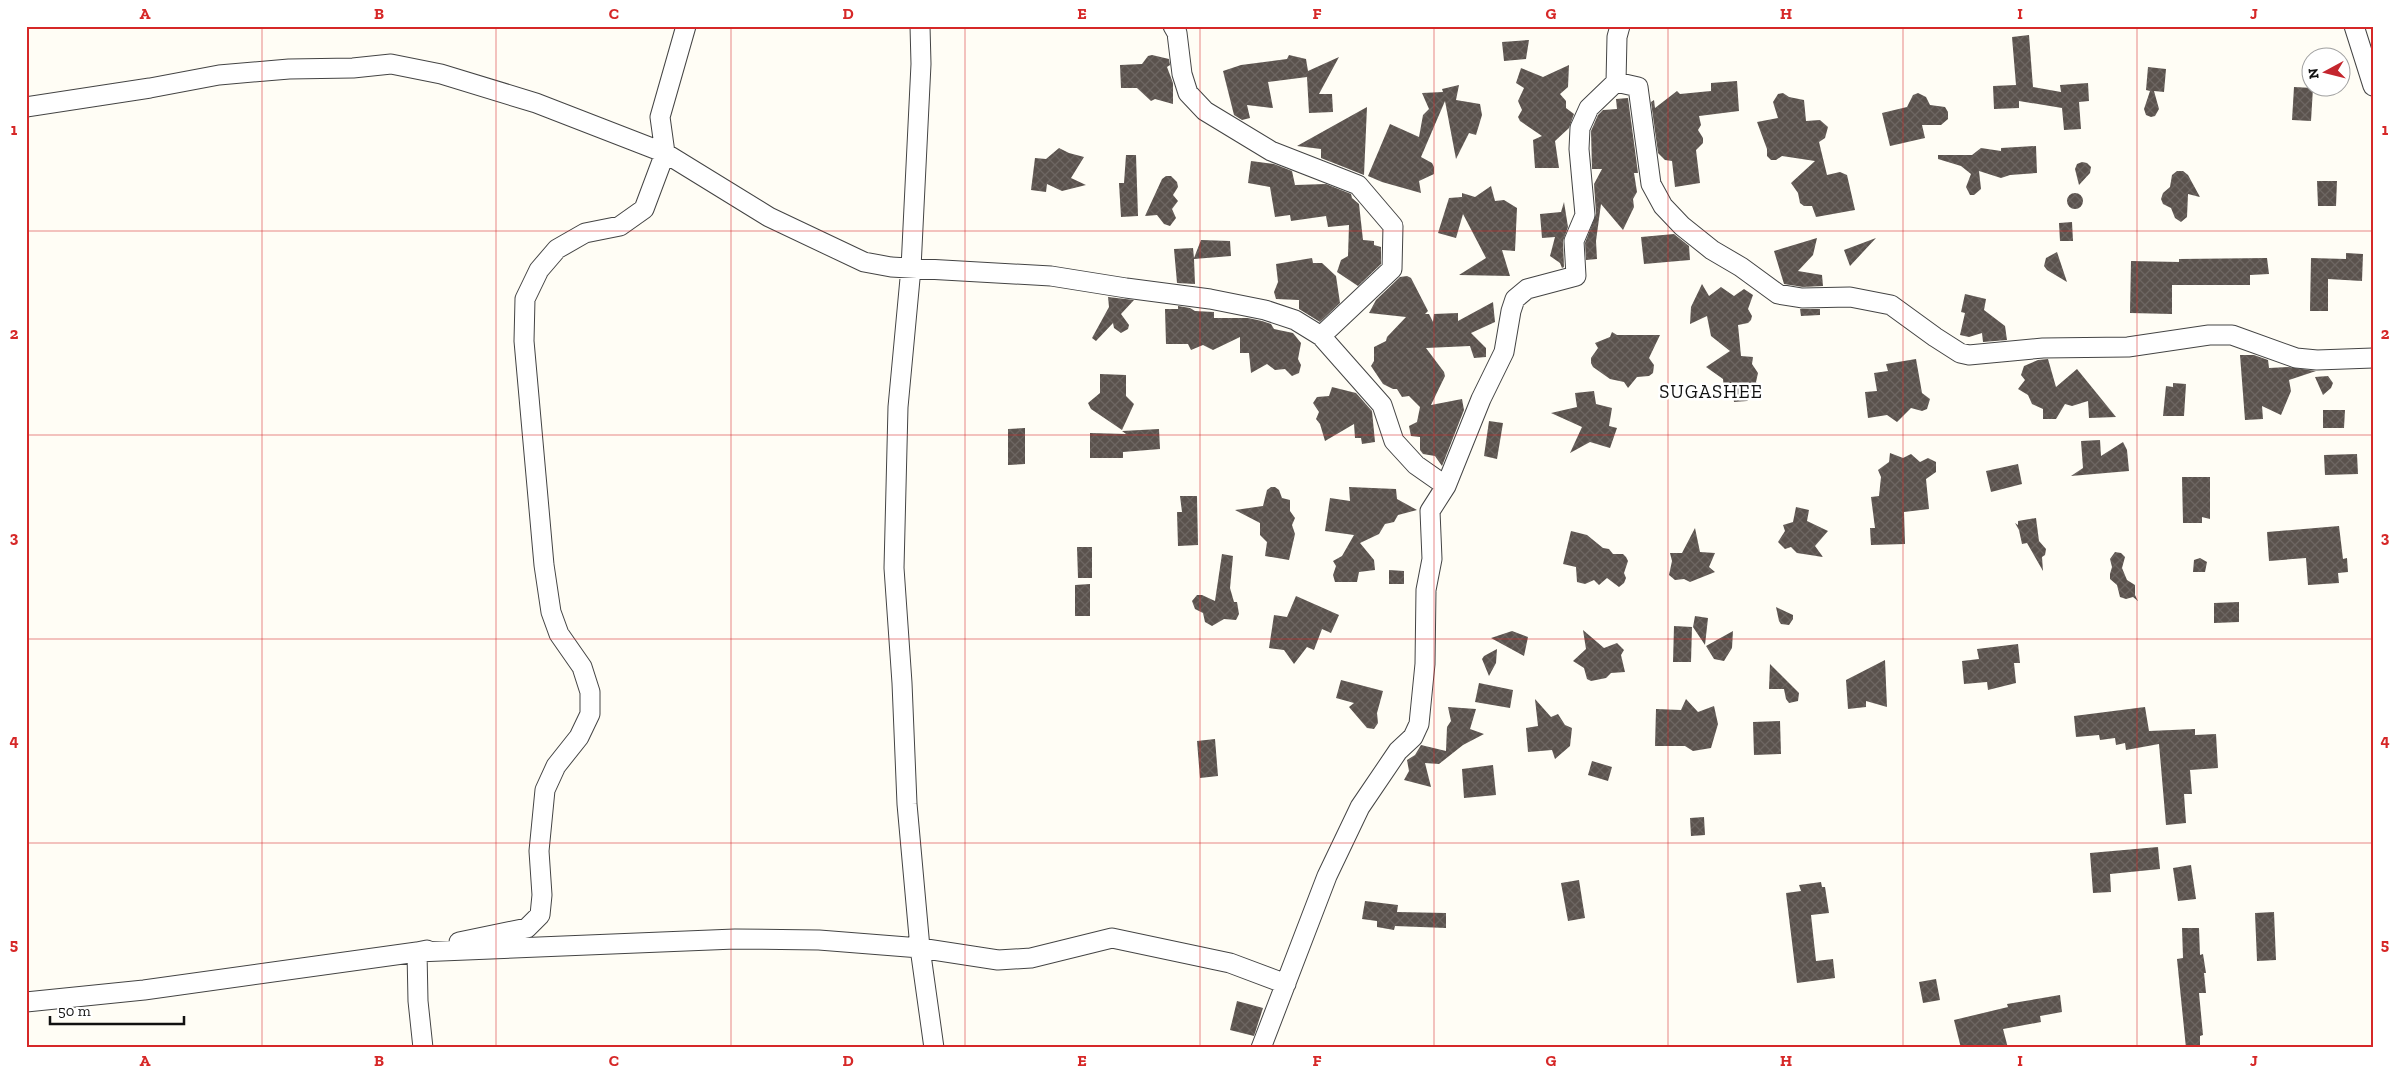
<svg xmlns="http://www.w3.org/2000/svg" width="2399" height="1074" font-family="'Zilla Slab',serif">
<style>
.building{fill:url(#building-cross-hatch)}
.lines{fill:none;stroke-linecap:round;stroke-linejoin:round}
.street-casing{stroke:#444;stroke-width:21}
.street{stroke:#fff;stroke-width:19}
.grid{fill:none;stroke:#d62828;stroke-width:1;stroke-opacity:0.55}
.labels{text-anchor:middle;stroke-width:5;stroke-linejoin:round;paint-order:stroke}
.quarter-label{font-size:19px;letter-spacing:1px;fill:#111;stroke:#fff}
.neatline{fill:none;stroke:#d62828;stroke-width:2}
.grid-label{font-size:16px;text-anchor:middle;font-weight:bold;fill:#d62828}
</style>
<defs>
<pattern id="building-cross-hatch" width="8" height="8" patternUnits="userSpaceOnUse" patternTransform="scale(1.25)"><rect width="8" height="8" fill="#5a524d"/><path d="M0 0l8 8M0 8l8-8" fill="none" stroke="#6d6662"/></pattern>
</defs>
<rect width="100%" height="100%" fill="#fffdf5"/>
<!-- building -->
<path class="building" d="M 2029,35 L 2033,87 L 2061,92 L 2060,85 L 2088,83 L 2089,101 L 2079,102 L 2081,129 L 2064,130 L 2062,108 L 2019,101 L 2019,108 L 1994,109 L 1993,86 L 2016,85 L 2012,37 Z
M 1529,40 L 1526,59 L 1504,61 L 1502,42 Z
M 1152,55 L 1169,59 L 1170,65 L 1167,67 L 1173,83 L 1173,104 L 1155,99 L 1151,101 L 1137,88 L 1121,88 L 1120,65 L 1142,64 L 1148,56 Z
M 1289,55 L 1306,59 L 1308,71 L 1339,57 L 1319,94 L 1332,94 L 1333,112 L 1309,113 L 1307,77 L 1268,82 L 1273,108 L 1247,105 L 1250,118 L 1242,120 L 1234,115 L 1223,71 L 1241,65 L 1287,59 Z
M 1569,65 L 1568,87 L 1560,94 L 1566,101 L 1566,108 L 1574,114 L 1569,128 L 1555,141 L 1559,168 L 1535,168 L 1533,140 L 1542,136 L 1520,121 L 1518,117 L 1522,110 L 1518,101 L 1524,88 L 1516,83 L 1521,68 L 1543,77 Z
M 2148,67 L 2166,69 L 2164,92 L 2154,91 L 2159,109 L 2155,116 L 2151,117 L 2146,115 L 2144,109 L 2150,91 L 2146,90 Z
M 1737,81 L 1739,111 L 1699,116 L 1701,125 L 1698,130 L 1703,138 L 1703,143 L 1696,150 L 1700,183 L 1675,187 L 1672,161 L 1665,160 L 1658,153 L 1651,102 L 1654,100 L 1655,108 L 1677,91 L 1680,94 L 1711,91 L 1711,83 Z
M 1459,85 L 1456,100 L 1480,104 L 1482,115 L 1476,135 L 1469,133 L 1456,159 L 1445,101 L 1421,157 L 1432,163 L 1434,167 L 1434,174 L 1419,181 L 1421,193 L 1382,182 L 1368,176 L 1390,124 L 1419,137 L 1423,115 L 1429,109 L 1422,93 L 1443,92 L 1442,89 Z
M 2294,87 L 2313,88 L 2311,121 L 2292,120 Z
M 1783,93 L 1789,97 L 1804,100 L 1806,121 L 1820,120 L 1828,127 L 1825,138 L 1819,142 L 1827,175 L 1840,172 L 1847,175 L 1855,210 L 1816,217 L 1812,206 L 1804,206 L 1800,203 L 1798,193 L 1791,183 L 1815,161 L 1782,156 L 1776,160 L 1771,160 L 1767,156 L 1767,149 L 1757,122 L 1778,118 L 1773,102 L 1778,94 Z
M 1918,93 L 1926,97 L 1930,105 L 1945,107 L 1948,112 L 1948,119 L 1941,125 L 1922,125 L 1925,138 L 1890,146 L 1882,113 L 1907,107 L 1913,95 Z
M 1628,98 L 1638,173 L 1634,173 L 1637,192 L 1633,199 L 1634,207 L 1623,230 L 1601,204 L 1596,241 L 1597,259 L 1586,260 L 1585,243 L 1596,214 L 1594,184 L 1602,169 L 1592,169 L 1591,131 L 1598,115 L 1603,110 L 1617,109 L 1616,99 Z
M 1367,107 L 1364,175 L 1321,158 L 1321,149 L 1297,146 Z
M 2036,146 L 2037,173 L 2010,175 L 2001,178 L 1979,171 L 1981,189 L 1974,195 L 1970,195 L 1966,187 L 1971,174 L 1961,166 L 1938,159 L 1938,155 L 1972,155 L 1981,148 L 2001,151 L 2001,148 Z
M 1059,148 L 1069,153 L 1084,157 L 1071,178 L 1086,185 L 1062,191 L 1047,184 L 1046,192 L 1031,190 L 1035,158 L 1046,159 Z
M 1126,155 L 1136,155 L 1138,216 L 1121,217 L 1119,183 L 1124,183 Z
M 1251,161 L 1274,164 L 1292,171 L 1295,185 L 1326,184 L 1351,194 L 1352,198 L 1359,204 L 1363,240 L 1374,241 L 1374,245 L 1381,247 L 1381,264 L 1358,286 L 1337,272 L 1341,260 L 1348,256 L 1349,225 L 1328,227 L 1326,216 L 1291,221 L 1290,215 L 1275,217 L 1270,187 L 1248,183 Z
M 2082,162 L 2087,163 L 2091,167 L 2090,173 L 2079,185 L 2075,169 L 2077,164 Z
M 2177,171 L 2183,171 L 2188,175 L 2200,197 L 2188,194 L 2187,217 L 2181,222 L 2175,218 L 2171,208 L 2163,204 L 2161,199 L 2163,193 L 2170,187 L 2172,175 Z
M 1166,176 L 1171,176 L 1177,182 L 1178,187 L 1173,195 L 1178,201 L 1172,209 L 1176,218 L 1170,226 L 1164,224 L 1157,215 L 1145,216 L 1162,179 Z
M 2317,181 L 2337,181 L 2336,206 L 2318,206 Z
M 1491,186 L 1495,201 L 1504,200 L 1517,208 L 1515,251 L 1502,250 L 1510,276 L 1459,275 L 1486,258 L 1463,214 L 1456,238 L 1438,233 L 1449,198 L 1462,197 L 1462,193 L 1475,197 Z
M2067 201a8 8 0 1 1 16 0a8 8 0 1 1-16 0Z
M 1564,202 L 1568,227 L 1563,241 L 1564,267 L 1562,268 L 1560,263 L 1550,256 L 1555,237 L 1542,238 L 1540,214 L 1561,212 Z
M 2072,222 L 2073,241 L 2060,241 L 2059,223 Z
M 1674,234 L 1689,246 L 1690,260 L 1644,264 L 1641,237 Z
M 1817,238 L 1813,255 L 1798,271 L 1822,275 L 1823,286 L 1803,287 L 1784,284 L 1774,251 Z
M 1876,238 L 1850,266 L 1844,250 Z
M 1201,240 L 1230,241 L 1231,256 L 1194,259 L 1195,284 L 1177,283 L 1174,249 L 1193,248 L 1194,258 Z
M 2057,252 L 2067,282 L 2047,270 L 2044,266 L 2046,258 Z
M 2346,253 L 2363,254 L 2362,281 L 2328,279 L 2328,311 L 2310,311 L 2311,258 L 2346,259 Z
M 1312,258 L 1313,263 L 1322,263 L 1336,276 L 1340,303 L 1320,322 L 1299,309 L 1299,300 L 1276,299 L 1274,292 L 1278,282 L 1276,264 Z
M 2267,258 L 2269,274 L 2250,275 L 2250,285 L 2172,285 L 2172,314 L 2130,313 L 2131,261 L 2179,262 L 2179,259 Z
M 1407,276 L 1411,278 L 1428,311 L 1425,314 L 1429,314 L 1433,322 L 1434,314 L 1458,313 L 1458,321 L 1493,302 L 1495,322 L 1471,333 L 1486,348 L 1486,357 L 1474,358 L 1470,346 L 1426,348 L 1444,372 L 1445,376 L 1431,405 L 1462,399 L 1464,410 L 1442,466 L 1435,456 L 1423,454 L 1420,450 L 1420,437 L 1411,436 L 1409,426 L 1417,422 L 1420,407 L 1409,396 L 1402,397 L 1397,389 L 1393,389 L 1383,384 L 1371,366 L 1374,361 L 1374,347 L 1386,341 L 1387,337 L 1406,317 L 1369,313 L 1376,300 L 1400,277 Z
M 1702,284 L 1709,296 L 1721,287 L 1734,296 L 1744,289 L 1753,295 L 1748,309 L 1752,316 L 1751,320 L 1748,323 L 1738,325 L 1741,356 L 1753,357 L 1752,364 L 1758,373 L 1756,382 L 1760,390 L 1747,401 L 1734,402 L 1733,394 L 1724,389 L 1723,379 L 1706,367 L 1730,351 L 1711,336 L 1707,316 L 1690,324 L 1691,307 Z
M 1965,294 L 1986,299 L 1984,310 L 2005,326 L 2007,340 L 1983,342 L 1982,333 L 1969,337 L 1960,335 L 1965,313 L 1961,312 Z
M 1108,297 L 1134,300 L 1121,314 L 1129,325 L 1128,329 L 1121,333 L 1114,328 L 1113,323 L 1096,341 L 1092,338 L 1109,307 Z
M 1178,306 L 1190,308 L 1195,311 L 1214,312 L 1214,318 L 1248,318 L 1262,321 L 1271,324 L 1274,329 L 1293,333 L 1301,343 L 1298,359 L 1301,365 L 1299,373 L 1292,376 L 1285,369 L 1275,370 L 1267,364 L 1251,373 L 1249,353 L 1240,353 L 1240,337 L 1213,350 L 1203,345 L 1191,350 L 1188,344 L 1166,344 L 1165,309 L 1178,309 Z
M 1800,309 L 1820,309 L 1820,315 L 1801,316 Z
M 1612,332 L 1617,335 L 1660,335 L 1649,358 L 1654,365 L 1653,373 L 1649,376 L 1637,377 L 1628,388 L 1624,382 L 1610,379 L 1593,367 L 1591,363 L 1591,358 L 1598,348 L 1595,343 L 1610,337 Z
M 2240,355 L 2254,355 L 2268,360 L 2269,368 L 2288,367 L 2316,371 L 2289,380 L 2291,391 L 2281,415 L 2262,406 L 2263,419 L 2245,420 Z
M 1916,359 L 1922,393 L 1930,399 L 1927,409 L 1922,411 L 1911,408 L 1897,422 L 1887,415 L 1868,418 L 1865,392 L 1877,391 L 1874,373 L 1888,371 L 1886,364 Z
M 2048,359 L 2056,387 L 2077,369 L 2116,417 L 2089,418 L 2088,401 L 2072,406 L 2065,404 L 2056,419 L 2043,419 L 2043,409 L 2032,404 L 2028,395 L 2018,389 L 2025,380 L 2021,375 L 2024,366 L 2038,360 Z
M 1100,374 L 1126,375 L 1126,396 L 1134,404 L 1122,430 L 1091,409 L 1088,403 L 1100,393 Z
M 2328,376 L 2333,383 L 2331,388 L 2323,395 L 2315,377 Z
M 2173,383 L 2186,384 L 2184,416 L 2163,416 L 2166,386 L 2173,387 Z
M 1332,387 L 1356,393 L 1372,411 L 1375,442 L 1362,444 L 1361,438 L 1355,438 L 1354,424 L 1325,441 L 1320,424 L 1316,419 L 1319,412 L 1313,403 L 1317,397 L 1329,396 Z
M 1594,391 L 1596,404 L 1612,408 L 1609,426 L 1617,428 L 1610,448 L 1590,442 L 1570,453 L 1582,427 L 1551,413 L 1577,407 L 1575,393 Z
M 2323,410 L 2345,410 L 2344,428 L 2323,428 Z
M 1489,421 L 1503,423 L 1497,459 L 1484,456 Z
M 1025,428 L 1025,464 L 1008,465 L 1008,429 Z
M 1159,429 L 1160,449 L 1123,452 L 1123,458 L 1090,458 L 1090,433 L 1126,434 L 1122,431 Z
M 2100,440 L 2101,456 L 2123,442 L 2127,450 L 2129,471 L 2071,476 L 2083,468 L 2081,441 Z
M 1890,453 L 1903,458 L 1911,454 L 1920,462 L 1928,458 L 1936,462 L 1936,472 L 1926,479 L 1929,509 L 1904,512 L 1905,544 L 1871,545 L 1870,528 L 1875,528 L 1871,497 L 1879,496 L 1881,477 L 1878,470 L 1889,462 Z
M 2357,454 L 2358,474 L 2325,475 L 2324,455 Z
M 2018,464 L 2022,484 L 1991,492 L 1986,471 Z
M 2182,477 L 2210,477 L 2210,519 L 2202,517 L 2202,523 L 2183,523 Z
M 1271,487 L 1275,487 L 1279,490 L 1282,498 L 1290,500 L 1290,511 L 1295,518 L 1292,525 L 1295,534 L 1289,560 L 1265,556 L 1267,542 L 1260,535 L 1260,523 L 1235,510 L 1263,506 L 1267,490 Z
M 1349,487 L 1396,489 L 1397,499 L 1417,510 L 1398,515 L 1394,522 L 1385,524 L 1379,534 L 1360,543 L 1374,560 L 1375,570 L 1359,572 L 1357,582 L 1335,582 L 1333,575 L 1336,566 L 1333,561 L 1342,556 L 1354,535 L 1325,531 L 1330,498 L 1350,501 Z
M 1180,496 L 1197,496 L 1198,545 L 1178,546 L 1177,512 L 1182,512 Z
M 1796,507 L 1809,510 L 1807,521 L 1828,531 L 1815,546 L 1823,557 L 1797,553 L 1791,547 L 1785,549 L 1778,542 L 1785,531 L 1783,525 L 1793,522 Z
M 2036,518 L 2039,541 L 2046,549 L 2045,555 L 2042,557 L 2043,571 L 2027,543 L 2022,544 L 2019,530 L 2015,523 L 2018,525 L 2018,521 Z
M 2339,526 L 2343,559 L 2347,558 L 2348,572 L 2338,573 L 2339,583 L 2308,585 L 2306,558 L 2269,561 L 2267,532 Z
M 1695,528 L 1700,552 L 1715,553 L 1709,567 L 1715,572 L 1690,582 L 1684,579 L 1675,580 L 1669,575 L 1672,561 L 1670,553 L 1682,553 Z
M 1571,531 L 1587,535 L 1603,548 L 1609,549 L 1613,554 L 1623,554 L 1626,557 L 1628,561 L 1624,573 L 1626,578 L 1624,583 L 1619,587 L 1607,578 L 1599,585 L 1594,580 L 1585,584 L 1577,582 L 1576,567 L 1563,564 Z
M 1077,547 L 1092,547 L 1092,578 L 1078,578 Z
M 2115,552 L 2121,553 L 2125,557 L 2122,568 L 2127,580 L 2135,585 L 2135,595 L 2138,601 L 2133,597 L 2126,599 L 2120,597 L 2117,585 L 2110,579 L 2110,574 L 2112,567 L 2110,559 Z
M 1222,554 L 1233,556 L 1230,588 L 1234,602 L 1237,602 L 1239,614 L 1236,620 L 1224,619 L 1212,626 L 1205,622 L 1203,613 L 1195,609 L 1192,601 L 1197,595 L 1202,595 L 1215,601 Z
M 2200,558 L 2207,562 L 2205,572 L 2193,572 L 2194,560 Z
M 1389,570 L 1404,571 L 1404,584 L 1389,584 Z
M 1090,584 L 1090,616 L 1075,616 L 1075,585 Z
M 1296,596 L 1339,615 L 1331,633 L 1322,629 L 1314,650 L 1307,647 L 1294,664 L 1284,650 L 1269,648 L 1274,615 L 1287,617 Z
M 2239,602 L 2239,622 L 2214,623 L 2214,603 Z
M 1776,607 L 1793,615 L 1793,619 L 1789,625 L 1781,624 L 1779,621 Z
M 1695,616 L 1708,618 L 1705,645 L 1693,627 Z
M 1674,626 L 1692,627 L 1691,662 L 1673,662 Z
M 1583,630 L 1604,648 L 1617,643 L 1624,650 L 1621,655 L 1625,672 L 1611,673 L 1606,678 L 1591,681 L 1587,679 L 1584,668 L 1573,661 L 1586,649 Z
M 1512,631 L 1528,637 L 1524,656 L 1491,638 Z
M 1733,631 L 1732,648 L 1724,661 L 1714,659 L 1706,646 Z
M 2018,644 L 2020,663 L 2014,663 L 2016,683 L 1988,690 L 1987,682 L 1964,684 L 1962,661 L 1979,659 L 1977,649 Z
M 1497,649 L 1496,663 L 1489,676 L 1482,659 L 1484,656 Z
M 1885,660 L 1887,707 L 1866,701 L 1866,707 L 1848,709 L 1846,680 Z
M 1770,664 L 1799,693 L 1798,701 L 1789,703 L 1786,699 L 1784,689 L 1769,689 Z
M 1341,680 L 1383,691 L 1377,713 L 1378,723 L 1374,729 L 1367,728 L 1349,707 L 1354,703 L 1336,698 Z
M 1479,683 L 1513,690 L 1510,708 L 1475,702 Z
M 1535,699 L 1551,717 L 1558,714 L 1565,725 L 1572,728 L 1570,746 L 1555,759 L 1552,750 L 1528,752 L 1526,728 L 1538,726 Z
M 1686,699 L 1698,712 L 1714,706 L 1718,724 L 1711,748 L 1693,751 L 1685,746 L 1655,746 L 1656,709 L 1681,710 Z
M 1448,707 L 1476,709 L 1470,729 L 1484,734 L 1463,745 L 1439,764 L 1425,763 L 1431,787 L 1404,780 L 1409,771 L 1407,760 L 1415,755 L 1421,745 L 1446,751 L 1447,727 L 1451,721 Z
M 2145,707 L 2149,731 L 2195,729 L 2195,735 L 2216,734 L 2218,768 L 2190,770 L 2192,794 L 2184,794 L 2186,823 L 2166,825 L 2159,744 L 2126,750 L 2125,743 L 2116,745 L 2115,738 L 2100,740 L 2099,735 L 2076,737 L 2074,716 Z
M 1780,721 L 1781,754 L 1754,755 L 1753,722 Z
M 1215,739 L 1218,776 L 1200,778 L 1197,741 Z
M 1592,761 L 1612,767 L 1608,781 L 1588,775 Z
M 1493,765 L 1496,795 L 1464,798 L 1462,769 Z
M 1704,817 L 1705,835 L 1691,836 L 1690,818 Z
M 2158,847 L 2160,869 L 2110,874 L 2111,892 L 2093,893 L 2090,853 Z
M 2191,865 L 2196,899 L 2178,901 L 2173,868 Z
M 1579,880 L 1585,918 L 1568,921 L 1561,883 Z
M 1821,882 L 1822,887 L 1825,887 L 1829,913 L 1811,915 L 1816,961 L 1833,959 L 1835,978 L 1797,983 L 1786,893 L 1801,891 L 1799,885 Z
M 1365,901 L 1398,905 L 1397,912 L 1446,913 L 1446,928 L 1395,926 L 1394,930 L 1377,927 L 1377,921 L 1362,919 Z
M 2274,912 L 2276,960 L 2257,961 L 2255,913 Z
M 2182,928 L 2199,928 L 2200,955 L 2203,954 L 2206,973 L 2204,973 L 2206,993 L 2199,993 L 2203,1035 L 2200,1036 L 2200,1048 L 2186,1048 L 2177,959 L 2183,958 Z
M 1936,979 L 1940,1000 L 1923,1003 L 1919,982 Z
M 2060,995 L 2062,1012 L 2040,1016 L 2041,1022 L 2003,1029 L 2008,1048 L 1961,1048 L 1954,1020 L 2008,1007 L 2007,1004 Z
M 1237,1001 L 1263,1008 L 1254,1036 L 1230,1030 Z"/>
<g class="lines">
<!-- street casing -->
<g class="street-casing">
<path id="street" d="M 920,26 L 921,64 L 911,268 L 898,407 L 894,568 L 902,683 L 907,804 L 920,948 L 934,1048
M 1173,26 L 1177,33 L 1182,74 L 1188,93 L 1205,111 L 1271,151 L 1358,185 L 1393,226 L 1392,269 L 1321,336
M 1620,26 L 1617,37 L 1616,82 L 1638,87 L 1651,184 L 1663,206 L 1682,226 L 1712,250 L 1741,267 L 1778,294 L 1802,298 L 1850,297 L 1891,305 L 1935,337 L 1960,353 L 1969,355 L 2043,348 L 2128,347 L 2209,335 L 2232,335 L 2296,358 L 2317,360 L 2373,358
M 2354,26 L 2373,86
M 26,107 L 150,88 L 219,75 L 289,69 L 353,68 L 391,64 L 441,74 L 536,103 L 665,153 L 769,217 L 864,262 L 891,267 L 1051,276 L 1126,288 L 1210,299 L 1265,310 L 1295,320 L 1321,336 L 1382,405 L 1394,441 L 1416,465 L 1446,486
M 459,942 L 527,928 L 540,915 L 542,895 L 539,851 L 545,790 L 556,766 L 579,737 L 590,714 L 590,692 L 582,667 L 559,634 L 551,612 L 544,565 L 524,341 L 525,299 L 539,270 L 557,249 L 585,233 L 620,226 L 644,209 L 665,153 L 660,117 L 686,26
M 26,1002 L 144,990 L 417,952 L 735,939 L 819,940 L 920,948 L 998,960 L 1031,958 L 1112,938 L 1230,963 L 1286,984
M 423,1048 L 418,1001 L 417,952 L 427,950
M 1261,1048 L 1327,876 L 1360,807 L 1398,751 L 1413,737 L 1419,724 L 1425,664 L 1426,590 L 1432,559 L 1430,511 L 1446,486 L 1481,399 L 1504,352 L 1511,311 L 1515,299 L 1527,289 L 1576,276 L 1574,241 L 1585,215 L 1579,149 L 1580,128 L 1589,108 L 1616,82"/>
</g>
<!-- street -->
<use href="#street" class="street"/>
</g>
<!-- grid -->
<path class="grid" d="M 262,26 L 262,1048M 496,26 L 496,1048M 731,26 L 731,1048M 965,26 L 965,1048M 1200,26 L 1200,1048M 1434,26 L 1434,1048M 1668,26 L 1668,1048M 1903,26 L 1903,1048M 2137,26 L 2137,1048M 26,231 L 2373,231M 26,435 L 2373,435M 26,639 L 2373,639M 26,843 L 2373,843"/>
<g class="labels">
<!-- quarter labels -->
<g class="quarter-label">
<text x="1711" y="398">SUGASHEE</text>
</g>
</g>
<!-- border -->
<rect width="2399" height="1074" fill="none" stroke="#ffffff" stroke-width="55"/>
<!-- north arrow -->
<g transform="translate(2326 72) rotate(263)"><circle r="24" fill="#ffffff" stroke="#a0a0a0"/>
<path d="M0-4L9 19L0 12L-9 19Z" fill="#c4262e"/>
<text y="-8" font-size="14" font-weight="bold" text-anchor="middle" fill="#111111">N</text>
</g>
<!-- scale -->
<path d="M50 1016v8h134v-8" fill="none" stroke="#111111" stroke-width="2.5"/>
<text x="58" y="1016" font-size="15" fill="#111111" stroke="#ffffff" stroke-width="4" paint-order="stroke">50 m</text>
<rect x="28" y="28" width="2344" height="1018" class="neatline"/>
<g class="grid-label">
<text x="145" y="19">A</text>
<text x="379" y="19">B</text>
<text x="614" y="19">C</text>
<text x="848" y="19">D</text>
<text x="1082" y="19">E</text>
<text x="1317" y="19">F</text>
<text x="1551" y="19">G</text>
<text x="1786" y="19">H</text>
<text x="2020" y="19">I</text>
<text x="2254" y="19">J</text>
<text x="14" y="135">1</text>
<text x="2385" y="135">1</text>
<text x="14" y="339">2</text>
<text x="2385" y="339">2</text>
<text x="14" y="543">3</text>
<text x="2385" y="543">3</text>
<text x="14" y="746">4</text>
<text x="2385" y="746">4</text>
<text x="14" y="950">5</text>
<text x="2385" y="950">5</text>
<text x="145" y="1066">A</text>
<text x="379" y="1066">B</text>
<text x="614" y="1066">C</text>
<text x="848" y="1066">D</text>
<text x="1082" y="1066">E</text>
<text x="1317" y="1066">F</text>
<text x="1551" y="1066">G</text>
<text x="1786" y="1066">H</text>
<text x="2020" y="1066">I</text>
<text x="2254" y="1066">J</text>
</g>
</svg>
